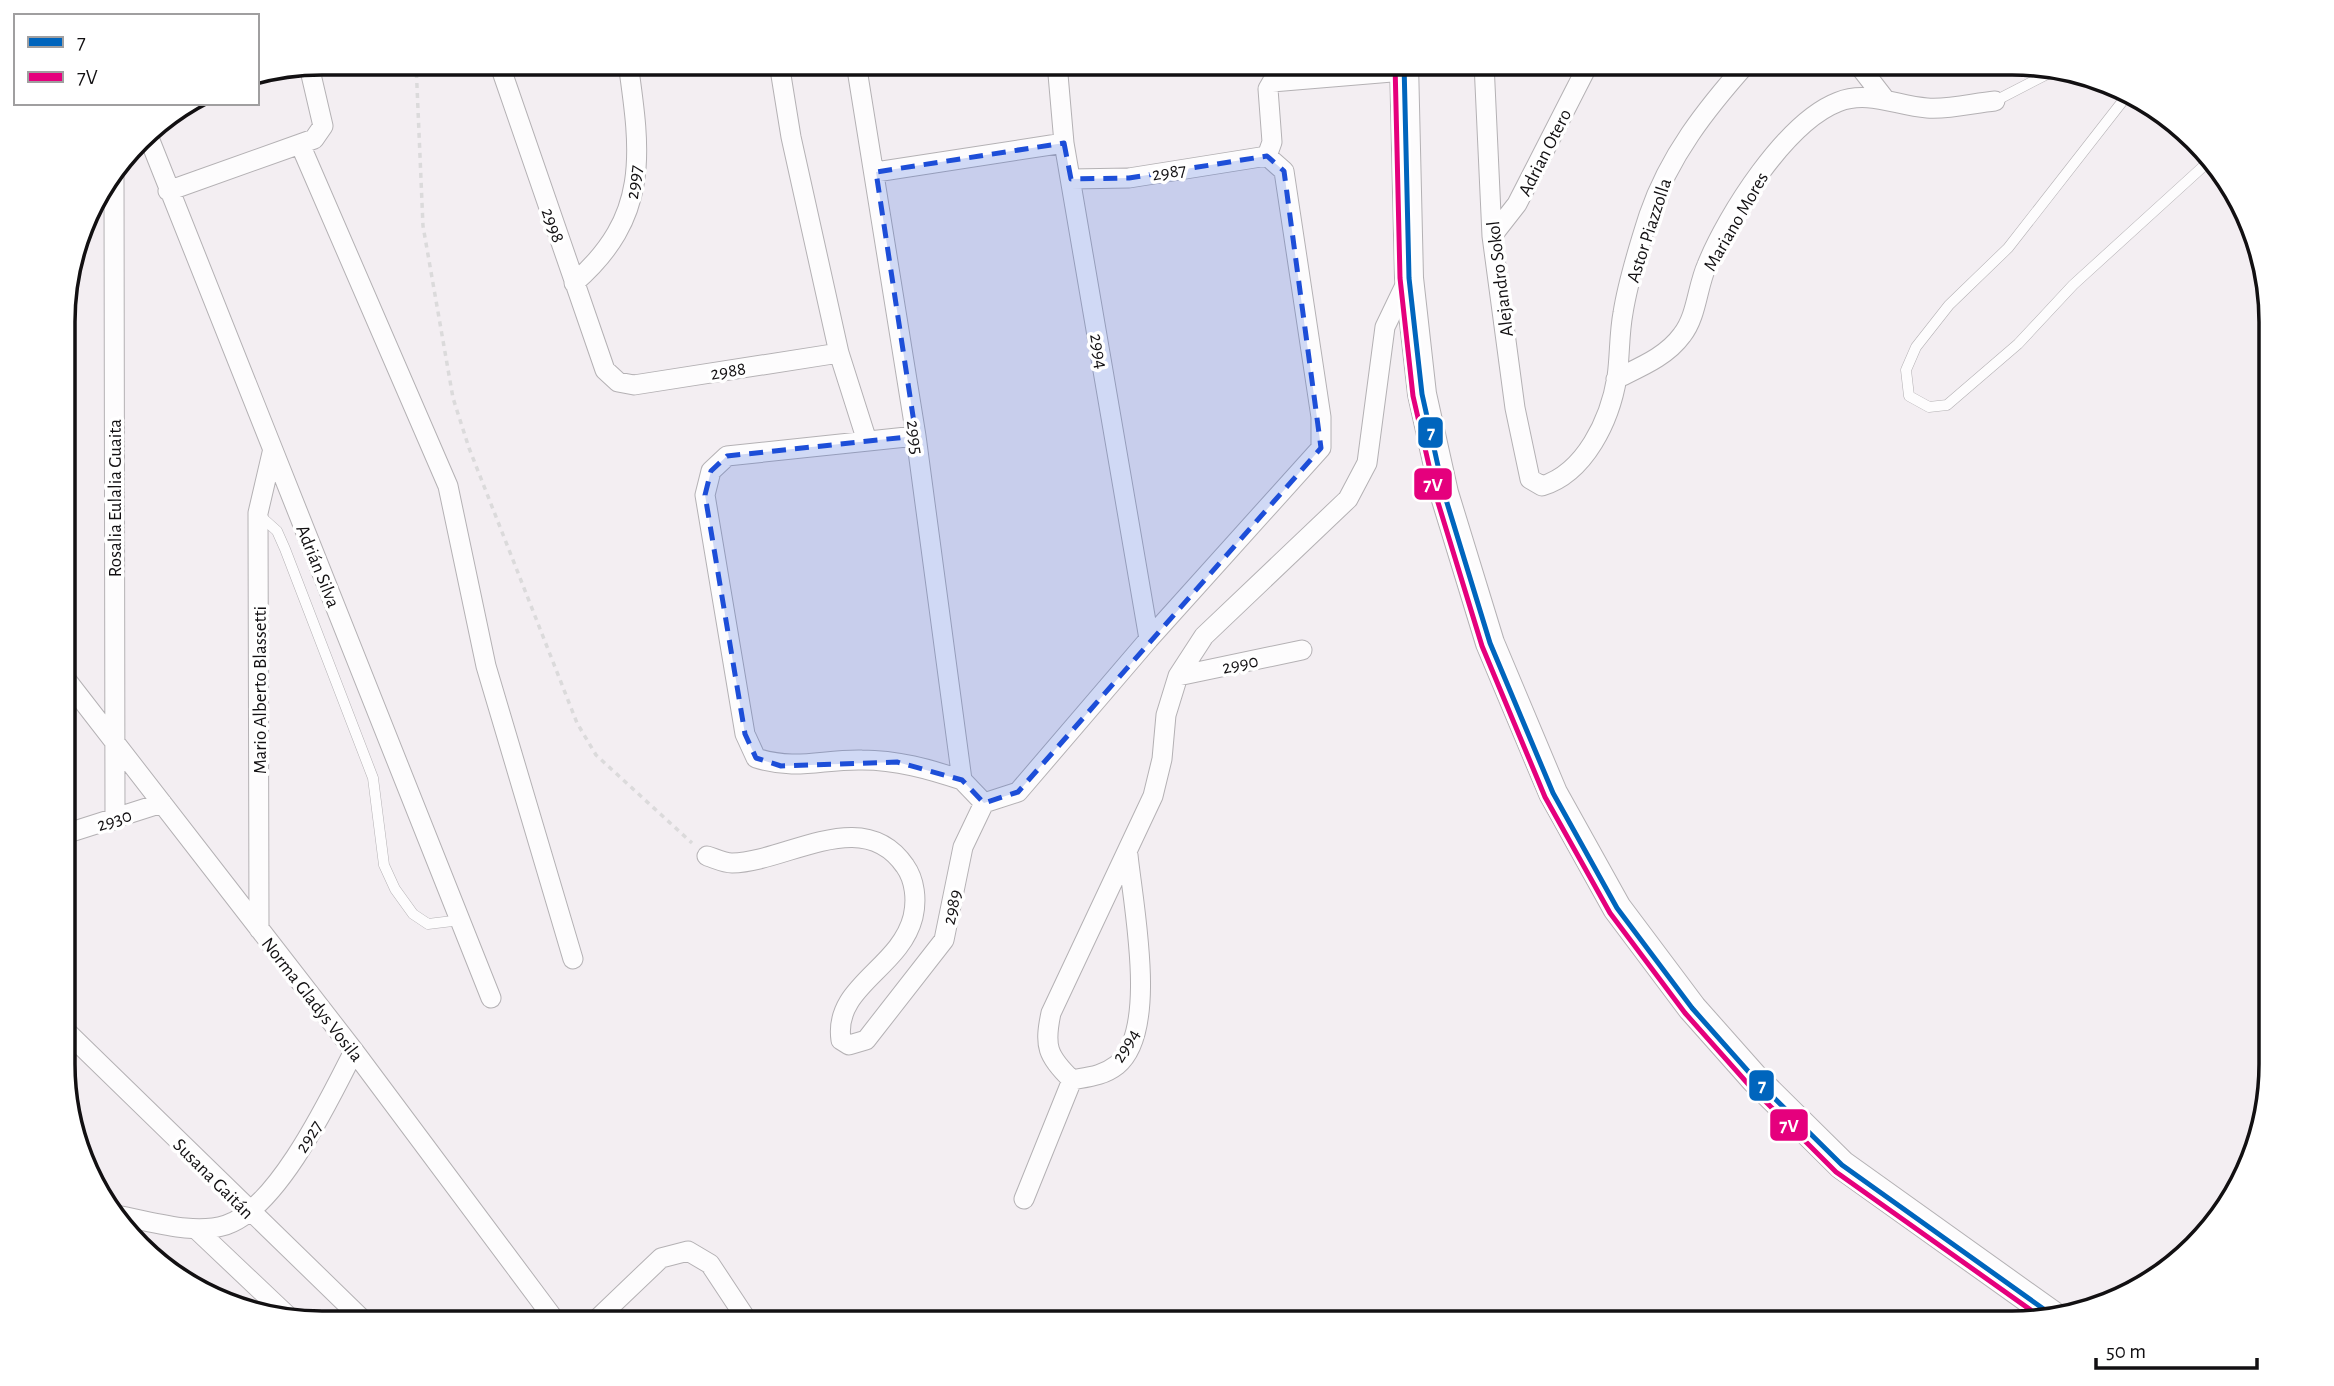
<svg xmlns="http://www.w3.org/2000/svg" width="2334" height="1386" font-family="'Alegreya Sans',sans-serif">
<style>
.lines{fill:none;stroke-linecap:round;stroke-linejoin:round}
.service-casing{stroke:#b4b1b4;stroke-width:11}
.minor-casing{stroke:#b4b1b4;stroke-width:21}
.secondary-casing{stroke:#b4b1b4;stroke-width:30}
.path{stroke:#dbdadb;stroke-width:3.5;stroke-dasharray:5 5;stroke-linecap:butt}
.service{stroke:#fdfcfd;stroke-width:10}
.minor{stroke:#fdfcfd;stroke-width:19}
.secondary{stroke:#fdfcfd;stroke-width:28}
.bus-1-casing{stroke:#fff;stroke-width:10}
.bus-2-casing{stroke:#fff;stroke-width:10}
.bus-1{stroke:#0065bd;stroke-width:5}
.bus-2{stroke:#e5007d;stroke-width:5}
.marked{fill:#1d4ed8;fill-opacity:0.2;stroke:#1d4ed8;stroke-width:5;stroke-dasharray:14 9;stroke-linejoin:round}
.labels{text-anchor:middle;stroke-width:7;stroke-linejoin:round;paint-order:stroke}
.street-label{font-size:19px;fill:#121012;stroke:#fff}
.rim{fill:none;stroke:#121012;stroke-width:3.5}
.line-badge{stroke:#fff;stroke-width:2.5}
.badge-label{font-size:19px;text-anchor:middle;font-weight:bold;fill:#fff}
</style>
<rect width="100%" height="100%" fill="#f3eef2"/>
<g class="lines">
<!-- service casing -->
<g class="service-casing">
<path id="service" d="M 2129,93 L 2008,248 L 1949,305 L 1916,347 L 1906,370 L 1909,396 L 1929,407 L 1947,405 L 2018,344 L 2073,285 L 2207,163
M 1995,101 L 2057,69
M 258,514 L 277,531 L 285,549 L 373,778 L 384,865 L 395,889 L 413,914 L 428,924 L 461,920"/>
</g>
<!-- minor casing -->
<g class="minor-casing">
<path id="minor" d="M 499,63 L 605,370 L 618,382 L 634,385 L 839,353
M 779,63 L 791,137 L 839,353 L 867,441
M 856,63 L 916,436 L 962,780 L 984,803
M 1057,63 L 1064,143 L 1149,639
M 1484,63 L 1492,236 L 1515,408 L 1530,479 L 1542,486 C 1585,473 1610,420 1617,377 C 1620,356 1619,334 1623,313 C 1628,281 1639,246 1649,215 C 1669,156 1706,109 1747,63
M 1857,63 L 1884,98
M 147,133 L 491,998
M 300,144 L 314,139 L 323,126 L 309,66
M 1267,156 L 1272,142 L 1268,89 L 1272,82 L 1404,71
M 876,172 L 1064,143
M 114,176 L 115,820
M 1071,179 L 1129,178 L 1267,156
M 168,191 L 300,144 L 448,486 L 486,666 L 573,959
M 1492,236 L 1517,204 L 1589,63
M 574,283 C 650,217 641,154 628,63
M 1616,379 C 1640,367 1666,357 1682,335 C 1697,316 1697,287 1707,265 C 1727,215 1786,122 1838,102 C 1868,90 1897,106 1927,108 C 1948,110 1974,103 1995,101
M 916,436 L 727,456 L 711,471 L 705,495 L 745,734 L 756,758 C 797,771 822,759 862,760 C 897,760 929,769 962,780
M 1178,676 L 1302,650
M 65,678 L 354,1051 L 557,1323
M 65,834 L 162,803
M 1128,855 C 1133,905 1159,1031 1117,1065 C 1103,1076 1088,1077 1072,1080 C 1047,1056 1044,1046 1051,1013 L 1153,796 L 1162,759 L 1166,715 L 1178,676 L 1204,636 L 1348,499 L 1367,463 L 1385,327 L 1408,279
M 707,856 C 714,858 724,863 732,863 C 787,862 863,804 905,866 C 915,880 917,900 913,917 C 900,969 833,986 841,1040 L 849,1045 L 866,1040 L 944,940 L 963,847 L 984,803 L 1018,792 L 1149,639 L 1321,448 L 1321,417 L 1284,171 L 1267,156
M 259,929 L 258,513 L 272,453
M 65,1030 L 366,1323
M 1024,1199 L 1072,1080
M 114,1215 C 148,1220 192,1236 226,1225 C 278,1208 330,1098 354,1051
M 196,1229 L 291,1319
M 593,1323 L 661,1258 L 688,1251 L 710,1264 L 749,1323"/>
</g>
<!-- secondary casing -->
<g class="secondary-casing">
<path id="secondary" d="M 1404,63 L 1409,278 L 1422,394 L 1444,493 L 1490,643 L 1553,793 L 1617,908 L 1692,1008 L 1755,1079 L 1842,1165 L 2052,1315"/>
</g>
<!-- path -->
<path class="path" d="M 416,63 L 423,226 L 453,398 L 469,448 L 577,723 L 596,755 L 692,843"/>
<!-- service -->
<use href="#service" class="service"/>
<!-- minor -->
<use href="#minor" class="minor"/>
<!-- secondary -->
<use href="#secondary" class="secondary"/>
<!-- bus-1 casing -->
<g class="bus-1-casing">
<path id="bus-1" d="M 1404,63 L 1409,278 L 1422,394 L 1444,493 L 1490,643 L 1553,793 L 1617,908 L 1692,1008 L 1755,1079 L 1842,1165 L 2052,1315"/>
</g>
<!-- bus-2 casing -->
<g class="bus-2-casing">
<path id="bus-2" d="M 1395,63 L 1400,278 L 1413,396 L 1436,496 L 1482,646 L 1545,797 L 1610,913 L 1685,1013 L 1749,1085 L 1836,1172 L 2042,1318"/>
</g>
<!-- bus-1 -->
<use href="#bus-1" class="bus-1"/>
<!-- bus-2 -->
<use href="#bus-2" class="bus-2"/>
</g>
<!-- marked area -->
<path class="marked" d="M 1064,143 L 1071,179 L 1129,178 L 1267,156 L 1284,171 L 1321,448 L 1018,792 L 984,803 L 962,780 L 897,762 L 781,766 L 756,758 L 745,734 L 705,495 L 711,471 L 727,456 L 916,436 L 876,172 Z"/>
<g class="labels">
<!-- street labels -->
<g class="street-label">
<text transform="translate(1544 152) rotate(-63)" y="7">Adrian Otero</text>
<text transform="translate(1169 171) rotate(-9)" y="7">2987</text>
<text transform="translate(633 182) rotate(-83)" y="7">2997</text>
<text transform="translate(1735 221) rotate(-60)" y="7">Mariano Mores</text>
<text transform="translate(554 225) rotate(70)" y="7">2998</text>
<text transform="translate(1648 230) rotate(-72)" y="7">Astor Piazzolla</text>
<text transform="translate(1499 279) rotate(-97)" y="7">Alejandro Sokol</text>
<text transform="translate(1100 351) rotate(80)" y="7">2994</text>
<text transform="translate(728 370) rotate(-9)" y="7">2988</text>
<text transform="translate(916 437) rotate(82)" y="7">2995</text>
<text transform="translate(114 498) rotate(-90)" y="7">Rosalia Eulalia Guaita</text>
<text transform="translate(319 566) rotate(68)" y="7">Adrián Silva</text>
<text transform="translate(1240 663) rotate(-12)" y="7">2990</text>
<text transform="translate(259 690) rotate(-90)" y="7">Mario Alberto Blassetti</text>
<text transform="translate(114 819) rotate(-18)" y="7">2930</text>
<text transform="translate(951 907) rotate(-78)" y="7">2989</text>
<text transform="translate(313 999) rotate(52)" y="7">Norma Gladys Vosila</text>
<text transform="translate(1125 1045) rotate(-59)" y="7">2994</text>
<text transform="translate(308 1136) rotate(-58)" y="7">2927</text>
<text transform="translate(214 1178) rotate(45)" y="7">Susana Gaitán</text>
</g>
</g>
<!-- crop -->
<path d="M0 0H2334V1386H0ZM322 75H2012A247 247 0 0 1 2259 322V1064A247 247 0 0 1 2012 1311H322A247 247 0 0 1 75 1064V322A247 247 0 0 1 322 75Z" fill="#fff" fill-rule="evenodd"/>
<path class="rim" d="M322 75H2012A247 247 0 0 1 2259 322V1064A247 247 0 0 1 2012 1311H322A247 247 0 0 1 75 1064V322A247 247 0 0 1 322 75Z"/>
<g class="line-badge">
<rect x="1417" y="416" width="27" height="33" rx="7" fill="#0065bd"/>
<rect x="1413" y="467" width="40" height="34" rx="7" fill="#e5007d"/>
<rect x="1748" y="1069" width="27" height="33" rx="7" fill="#0065bd"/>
<rect x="1769" y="1108" width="40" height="34" rx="7" fill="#e5007d"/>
</g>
<g class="badge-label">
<text x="1431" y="439">7</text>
<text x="1433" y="491">7V</text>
<text x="1762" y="1092">7</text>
<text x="1789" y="1132">7V</text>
</g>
<!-- legend -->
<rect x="14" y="14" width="245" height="91" fill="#ffffff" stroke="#a09fa0" stroke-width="2"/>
<rect x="28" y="37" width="35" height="10" fill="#0065bd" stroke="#a09fa0" stroke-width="2"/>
<text x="77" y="49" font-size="21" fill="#121012">7</text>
<rect x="28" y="72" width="35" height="10" fill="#e5007d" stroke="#a09fa0" stroke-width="2"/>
<text x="77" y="84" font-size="21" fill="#121012">7V</text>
<!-- scale -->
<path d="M2096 1358v10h161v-10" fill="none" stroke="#121012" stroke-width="3.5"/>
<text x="2106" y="1358" font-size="21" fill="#121012" stroke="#ffffff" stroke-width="5" paint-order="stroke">50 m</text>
</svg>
